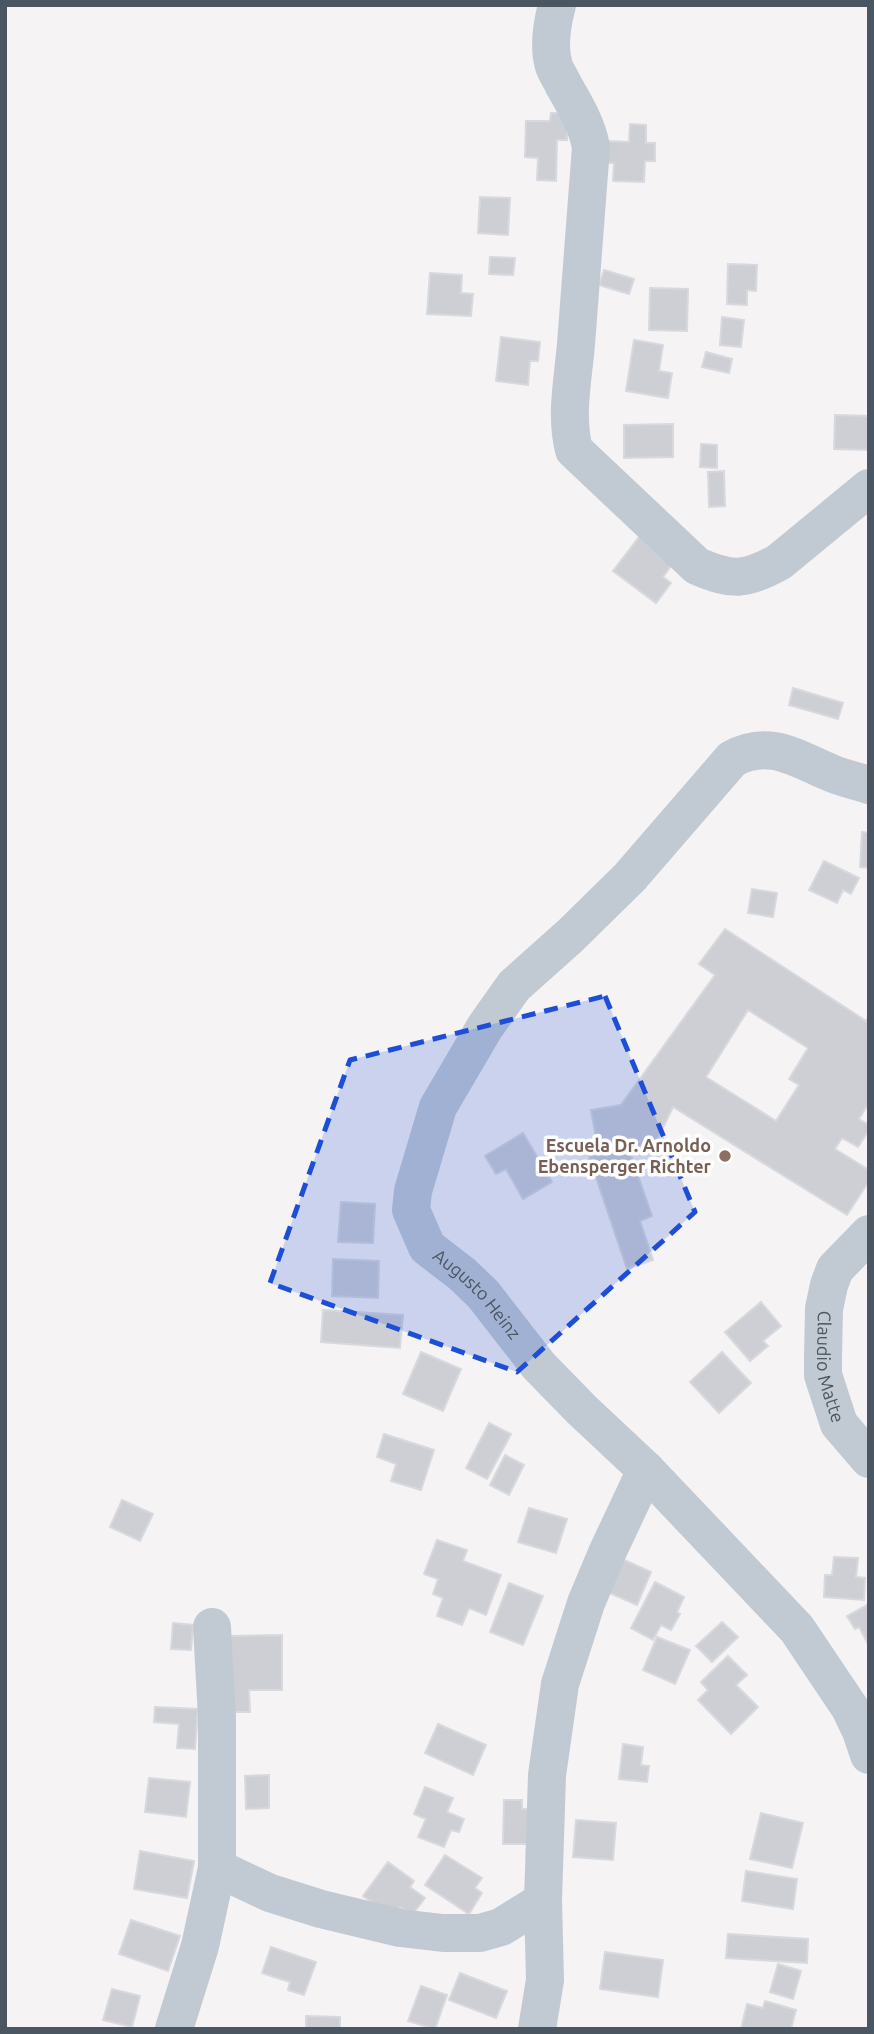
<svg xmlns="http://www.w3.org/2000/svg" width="874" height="2034" font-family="Ubuntu,sans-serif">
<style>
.building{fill:#cdcfd5;stroke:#d7d9de;stroke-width:2;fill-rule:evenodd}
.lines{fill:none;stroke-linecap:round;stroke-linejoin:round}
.street{stroke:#c1cad2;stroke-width:38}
.marked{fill:#1d4ed8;fill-opacity:0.2;stroke:#1d4ed8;stroke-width:5;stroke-dasharray:14 9;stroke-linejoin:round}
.education-dot{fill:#8d6e63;stroke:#fff;stroke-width:2.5}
.labels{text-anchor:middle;stroke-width:7;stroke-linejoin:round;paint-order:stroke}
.education-label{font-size:18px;font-weight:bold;fill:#785e54;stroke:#fff;text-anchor:end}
.street-label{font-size:18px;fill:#4a5661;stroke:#fff}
</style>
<rect width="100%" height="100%" fill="#f5f3f3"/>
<!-- building -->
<path class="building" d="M 551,113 L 568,113 L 567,140 L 557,140 L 556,181 L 537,180 L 538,158 L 525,157 L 526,121 L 550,121 Z
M 630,124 L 646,125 L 646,143 L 655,143 L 655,161 L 645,161 L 644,182 L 613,181 L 614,163 L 606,163 L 608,141 L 629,142 Z
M 480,197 L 510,198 L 508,235 L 478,233 Z
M 490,257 L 515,258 L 513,275 L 489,274 Z
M 728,264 L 757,265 L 756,291 L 747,290 L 747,305 L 727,304 Z
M 604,270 L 634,279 L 629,294 L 599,285 Z
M 430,273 L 462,275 L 461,293 L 473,294 L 471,316 L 427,314 Z
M 650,288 L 688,289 L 687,331 L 649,330 Z
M 722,317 L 744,320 L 741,347 L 720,345 Z
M 501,337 L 540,342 L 538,361 L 530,361 L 528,385 L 496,381 Z
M 634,340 L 663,345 L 659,371 L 672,373 L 668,398 L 626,391 Z
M 706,352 L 732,359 L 729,373 L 702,367 Z
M 835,415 L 869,416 L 869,450 L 834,449 Z
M 673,424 L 673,457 L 624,458 L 624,425 Z
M 701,444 L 717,445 L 717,468 L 700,467 Z
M 724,471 L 725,506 L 709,507 L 708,472 Z
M 642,533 L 676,559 L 663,577 L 671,583 L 656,603 L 613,571 Z
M 793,688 L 843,703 L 838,719 L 789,705 Z
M 862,832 L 869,833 L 869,868 L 860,867 Z
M 824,861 L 859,878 L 851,894 L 843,890 L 837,903 L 809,890 Z
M 752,889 L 777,893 L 773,917 L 748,913 Z
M 725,929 L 866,1021 L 869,1016 L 869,1103 L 859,1119 L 869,1125 L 869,1130 L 858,1147 L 842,1138 L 835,1149 L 869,1170 L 869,1181 L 847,1215 L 673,1107 L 657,1140 L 629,1150 L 652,1216 L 640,1221 L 653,1260 L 627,1269 L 589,1156 L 599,1155 L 591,1110 L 621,1105 L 715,975 L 699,964 ZM 748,1010 L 808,1048 L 789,1079 L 799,1085 L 776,1121 L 706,1077 Z
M 523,1133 L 552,1182 L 523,1199 L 506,1169 L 496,1174 L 485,1156 Z
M 341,1202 L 375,1204 L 373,1243 L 338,1242 Z
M 333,1259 L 379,1261 L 378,1298 L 332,1296 Z
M 761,1302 L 781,1326 L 763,1341 L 768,1346 L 750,1361 L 725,1332 Z
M 323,1310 L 403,1315 L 400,1348 L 321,1342 Z
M 421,1352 L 461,1369 L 443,1411 L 403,1394 Z
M 722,1352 L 751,1383 L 719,1413 L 690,1382 Z
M 489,1423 L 511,1434 L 487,1479 L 466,1468 Z
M 384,1434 L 434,1450 L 421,1490 L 391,1481 L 396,1464 L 377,1457 Z
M 505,1455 L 524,1465 L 509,1495 L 490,1485 Z
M 122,1500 L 153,1514 L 140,1541 L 110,1527 Z
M 529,1508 L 567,1519 L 556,1553 L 518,1542 Z
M 437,1540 L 467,1550 L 463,1561 L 501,1575 L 486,1615 L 469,1608 L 462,1625 L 437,1616 L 443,1598 L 433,1594 L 438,1579 L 424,1574 Z
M 834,1557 L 858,1558 L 856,1577 L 865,1578 L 864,1600 L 824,1597 L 825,1575 L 832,1575 Z
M 622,1559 L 651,1572 L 637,1605 L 607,1592 Z
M 655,1582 L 684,1597 L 677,1612 L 680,1614 L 671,1630 L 661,1625 L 653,1640 L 631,1628 Z
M 509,1583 L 543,1596 L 523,1645 L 490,1632 Z
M 869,1604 L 869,1646 L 859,1627 L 855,1629 L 847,1616 Z
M 722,1622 L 738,1637 L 712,1662 L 696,1646 Z
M 173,1623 L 193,1625 L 191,1650 L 171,1649 Z
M 282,1635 L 282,1690 L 249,1690 L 250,1712 L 232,1712 L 231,1636 Z
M 657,1637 L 690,1650 L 675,1684 L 643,1670 Z
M 728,1656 L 747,1675 L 736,1685 L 758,1707 L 731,1734 L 698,1700 L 708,1690 L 701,1682 Z
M 155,1707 L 198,1709 L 195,1749 L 177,1748 L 179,1724 L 154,1722 Z
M 438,1724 L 486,1745 L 473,1775 L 425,1753 Z
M 623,1744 L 643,1747 L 641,1765 L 649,1766 L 647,1782 L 619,1779 Z
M 269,1775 L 269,1808 L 246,1809 L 245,1776 Z
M 149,1778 L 190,1782 L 186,1817 L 145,1812 Z
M 425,1787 L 453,1798 L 447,1812 L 464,1819 L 459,1832 L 451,1830 L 444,1847 L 418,1837 L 426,1819 L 414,1814 Z
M 504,1800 L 522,1800 L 522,1809 L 539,1809 L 538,1844 L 503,1844 Z
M 761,1813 L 803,1823 L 792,1868 L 750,1859 Z
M 576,1820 L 616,1823 L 613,1860 L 573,1857 Z
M 140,1851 L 194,1861 L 187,1898 L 134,1889 Z
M 445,1855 L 482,1878 L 475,1888 L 482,1893 L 469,1914 L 425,1885 Z
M 388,1862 L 414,1881 L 410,1887 L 425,1898 L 412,1915 L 400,1907 L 393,1917 L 363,1896 Z
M 746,1871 L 797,1879 L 793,1909 L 742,1901 Z
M 131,1920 L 180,1936 L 168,1971 L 119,1954 Z
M 728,1934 L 808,1939 L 807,1963 L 726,1958 Z
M 271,1947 L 316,1962 L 304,1995 L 288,1990 L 290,1982 L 262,1973 Z
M 605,1952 L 663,1960 L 658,1997 L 600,1989 Z
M 778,1964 L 801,1971 L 793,1999 L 770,1992 Z
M 460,1973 L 507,1991 L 496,2018 L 449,2000 Z
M 421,1986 L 447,1995 L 435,2029 L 408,2021 Z
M 112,1989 L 140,1996 L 132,2027 L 103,2020 Z
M 765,2001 L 796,2010 L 791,2029 L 741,2029 L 747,2004 L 763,2008 Z
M 306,2016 L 340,2017 L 340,2029 L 306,2029 Z"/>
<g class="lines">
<!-- street -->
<g class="street">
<path d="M 557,5 C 552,24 548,47 554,66 C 556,72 561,79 564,86 C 575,105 587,125 591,147 C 586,212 581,278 576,344 C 573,380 565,415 574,450 L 697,566 C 732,581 745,581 779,562 L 869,488"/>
<path id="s1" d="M 869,785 C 856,781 843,778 831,773 C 797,759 769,738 732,759 L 630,877 L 571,935 L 514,986 L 485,1027 L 438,1107 L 413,1191 L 411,1210 L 427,1247 L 462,1274 L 483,1294 L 539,1366 L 582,1410 L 646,1470 L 797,1629 L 850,1708 L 861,1731 L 869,1755"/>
<path id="s2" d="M 869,1234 L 835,1269 L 829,1285 L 824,1309 L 823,1358 L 823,1375 L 839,1424 L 869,1459"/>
<path d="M 212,1627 L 217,1717 L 217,1868 L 270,1893 L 321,1909 L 400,1928 L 443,1933 L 480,1933 L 501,1927 L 543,1901"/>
<path d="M 174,2029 L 200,1946 L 217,1868"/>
<path d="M 537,2029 L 545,1980 L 543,1901 L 547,1775 L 560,1684 L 586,1603 L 607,1553 L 646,1470"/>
</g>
</g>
<!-- marked area -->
<path class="marked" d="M 605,996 L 695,1212 L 517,1372 L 270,1283 L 350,1060 Z"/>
<!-- markers -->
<circle class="education-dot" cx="725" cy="1156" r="7"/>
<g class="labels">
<!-- education labels -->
<g class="education-label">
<text x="711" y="1152">Escuela Dr. Arnoldo<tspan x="711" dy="21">Ebensperger Richter</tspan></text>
</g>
<!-- street labels -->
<g class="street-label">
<text dy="6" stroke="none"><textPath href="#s1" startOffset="819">Augusto Heinz</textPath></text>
<text dy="6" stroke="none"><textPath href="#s2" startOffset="149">Claudio Matte</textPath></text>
</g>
</g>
<!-- border -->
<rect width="874" height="2034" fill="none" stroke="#4a5661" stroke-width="14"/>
</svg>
